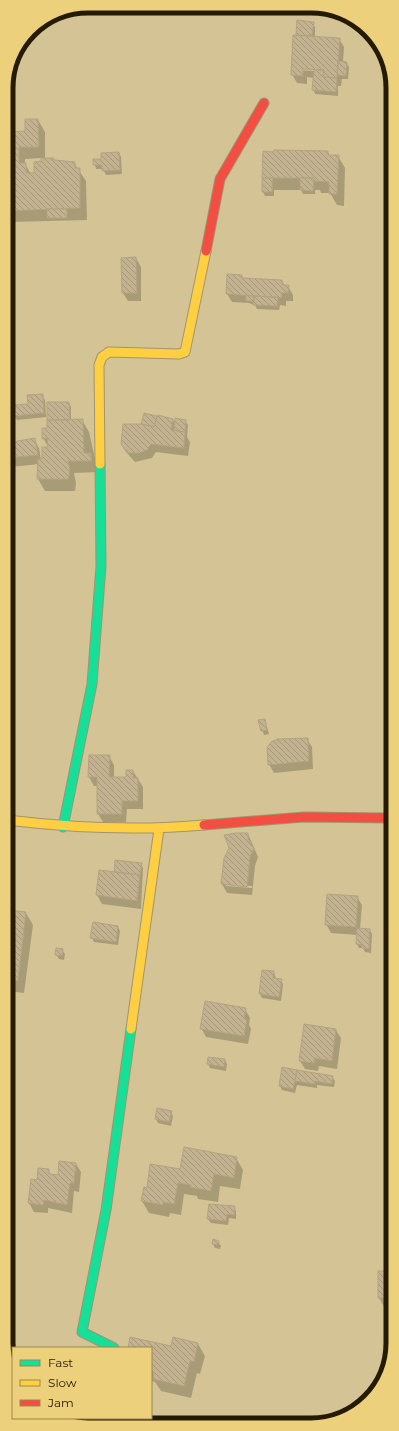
<svg xmlns="http://www.w3.org/2000/svg" width="399" height="1431" font-family="Montserrat,sans-serif">
<style>
.shadow{fill:#0003;fill-rule:evenodd}
.building{fill:url(#building-back-hatch);stroke:#b4a381}
.lines{fill:none;stroke-linecap:round;stroke-linejoin:round}
.fast-casing{stroke:#a1946f;stroke-width:11}
.slow-casing{stroke:#a1946f;stroke-width:11}
.jam-casing{stroke:#a1946f;stroke-width:11}
.fast{stroke:#16e098;stroke-width:9}
.slow{stroke:#ffcf43;stroke-width:9}
.jam{stroke:#f24e42;stroke-width:9}
.rim{fill:none;stroke:#241b02;stroke-width:5}
</style>
<defs>
<pattern id="building-back-hatch" width="6" height="6" patternUnits="userSpaceOnUse"><rect width="6" height="6" fill="#c3b290"/><path d="M-1 5l2 2M0 0l6 6M5-1l2 2" fill="none" stroke="#a7987b"/></pattern>
</defs>
<rect width="100%" height="100%" fill="#d3c395"/>
<!-- shadow -->
<path class="shadow" d="M 298,22 L 313,23 L 315,27 L 315,37 L 339,39 L 344,47 L 343,62 L 346,63 L 349,67 L 348,79 L 342,79 L 341,86 L 338,86 L 338,96 L 315,94 L 313,89 L 314,78 L 307,77 L 307,84 L 297,83 L 292,74 ZM 298,68 L 315,69 L 315,71 L 298,70 Z
M 38,120 L 45,132 L 45,159 L 74,163 L 86,181 L 87,220 L 11,222 L 6,214 L 6,133 L 26,132 ZM 42,158 L 42,162 L 35,174 L 31,174 L 25,164 L 25,159 Z
M 328,152 L 330,156 L 338,156 L 345,168 L 344,206 L 337,205 L 330,193 L 321,193 L 320,190 L 315,190 L 315,194 L 303,194 L 301,190 L 274,190 L 274,196 L 265,196 L 263,192 L 264,153 Z
M 119,153 L 121,157 L 122,174 L 106,175 L 103,169 L 96,169 L 94,160 L 102,160 Z
M 136,258 L 141,267 L 141,301 L 128,301 L 123,293 Z
M 241,276 L 243,279 L 282,281 L 285,286 L 288,286 L 293,295 L 293,301 L 286,301 L 286,306 L 280,305 L 279,310 L 257,309 L 255,305 L 249,303 L 232,302 L 227,294 Z
M 42,396 L 45,400 L 46,417 L 17,420 L 14,416 Z
M 69,403 L 71,407 L 71,421 L 82,420 L 89,432 L 98,472 L 74,473 L 76,483 L 75,491 L 45,491 L 38,479 L 39,464 L 11,467 L 7,459 L 7,444 L 34,439 L 39,448 L 41,460 L 49,448 L 43,438 Z
M 156,417 L 158,420 L 173,420 L 176,425 L 185,420 L 188,425 L 187,437 L 190,442 L 188,456 L 156,452 L 152,458 L 135,462 L 127,453 L 144,425 Z
M 7,611 L 10,611 L 15,620 L 14,647 L 7,647 Z
M 265,720 L 269,734 L 264,735 L 259,721 Z
M 307,739 L 312,747 L 313,769 L 274,773 L 269,764 Z
M 109,756 L 114,765 L 114,778 L 127,778 L 133,771 L 143,787 L 143,809 L 127,809 L 126,822 L 103,822 L 98,814 L 98,786 L 94,786 L 89,777 Z
M 248,834 L 258,857 L 255,866 L 252,895 L 227,893 L 222,884 ZM 226,884 L 252,886 L 252,888 L 226,886 Z
M 141,864 L 143,868 L 141,909 L 102,904 L 97,895 L 100,871 L 116,873 Z
M 357,897 L 362,905 L 360,929 L 370,930 L 372,934 L 371,953 L 365,952 L 363,948 L 359,948 L 357,944 L 357,935 L 331,933 L 326,924 Z
M 7,911 L 26,913 L 33,925 L 24,993 L 7,991 Z
M 118,927 L 120,931 L 118,945 L 94,942 L 92,938 Z
M 62,950 L 65,954 L 64,960 L 59,959 L 56,954 Z
M 274,972 L 276,979 L 281,980 L 283,984 L 281,1001 L 262,998 L 260,994 Z
M 245,1009 L 250,1018 L 249,1025 L 251,1029 L 248,1044 L 206,1037 L 201,1028 Z
M 336,1030 L 341,1038 L 337,1069 L 319,1066 L 318,1071 L 305,1069 L 300,1061 Z
M 225,1060 L 227,1064 L 226,1071 L 210,1068 L 208,1064 Z
M 7,1068 L 12,1072 L 10,1078 L 7,1077 Z
M 283,1069 L 332,1077 L 335,1081 L 334,1087 L 317,1085 L 317,1088 L 297,1085 L 295,1093 L 282,1090 L 280,1086 Z
M 171,1112 L 173,1116 L 171,1126 L 158,1123 L 156,1119 Z
M 236,1158 L 243,1170 L 240,1189 L 220,1186 L 218,1202 L 198,1199 L 197,1196 L 184,1194 L 181,1215 L 170,1213 L 169,1217 L 149,1213 L 142,1201 L 147,1189 L 181,1170 Z
M 76,1164 L 81,1172 L 79,1192 L 74,1191 L 72,1213 L 48,1208 L 48,1213 L 34,1212 L 29,1203 L 38,1181 L 48,1170 L 51,1175 L 59,1176 Z
M 234,1207 L 236,1211 L 236,1219 L 229,1218 L 228,1225 L 211,1223 L 208,1219 Z
M 218,1242 L 221,1246 L 220,1249 L 215,1248 L 213,1244 Z
M 393,1259 L 393,1310 L 386,1310 L 379,1298 L 390,1272 Z
M 198,1344 L 205,1356 L 200,1374 L 197,1373 L 191,1398 L 161,1391 L 155,1382 L 151,1381 L 151,1348 L 129,1348 L 172,1347 Z"/>
<!-- building -->
<path class="building" d="M 297,20 L 314,22 L 312,36 L 296,35 Z
M 293,35 L 340,38 L 337,78 L 323,77 L 324,70 L 303,69 L 303,76 L 291,75 Z
M 338,61 L 347,62 L 346,76 L 337,75 Z
M 314,70 L 324,70 L 323,77 L 337,78 L 336,92 L 312,90 Z
M 25,119 L 38,119 L 39,147 L 19,147 L 19,163 L 26,163 L 26,173 L 34,173 L 34,162 L 41,161 L 41,158 L 54,158 L 54,160 L 75,162 L 75,168 L 80,168 L 80,208 L 6,211 L 6,132 L 25,131 Z
M 274,150 L 328,151 L 328,155 L 339,155 L 337,194 L 329,194 L 329,182 L 314,181 L 314,178 L 262,178 L 263,151 L 273,152 Z
M 119,152 L 120,170 L 102,171 L 102,165 L 93,165 L 93,159 L 101,159 L 101,153 Z
M 262,178 L 273,178 L 272,192 L 262,192 Z
M 300,178 L 314,178 L 313,191 L 300,190 Z
M 47,209 L 67,209 L 67,218 L 47,218 Z
M 136,257 L 137,293 L 122,293 L 121,258 Z
M 227,274 L 242,275 L 242,278 L 282,280 L 282,285 L 289,285 L 288,293 L 282,293 L 281,298 L 226,294 Z
M 246,295 L 254,296 L 254,301 L 246,301 Z
M 254,296 L 278,297 L 277,306 L 253,305 Z
M 43,394 L 44,413 L 13,416 L 13,405 L 28,404 L 27,395 Z
M 47,402 L 69,402 L 70,420 L 47,420 Z
M 144,413 L 157,416 L 154,427 L 141,424 Z
M 158,415 L 173,419 L 171,430 L 185,432 L 184,448 L 151,444 L 147,450 L 140,453 L 127,453 L 121,444 L 123,424 L 141,424 L 154,427 Z
M 175,418 L 186,420 L 185,432 L 174,430 Z
M 83,419 L 84,453 L 91,453 L 91,461 L 68,461 L 70,470 L 68,479 L 37,479 L 38,459 L 42,459 L 42,447 L 48,447 L 47,438 L 42,439 L 42,428 L 47,428 L 47,420 Z
M 35,438 L 38,455 L 7,458 L 7,443 Z
M 7,610 L 10,610 L 9,639 L 7,639 Z
M 265,719 L 267,730 L 261,731 L 258,720 Z
M 308,738 L 309,761 L 268,765 L 267,748 L 271,742 L 277,739 Z
M 89,755 L 110,755 L 109,777 L 126,777 L 126,770 L 133,770 L 133,778 L 138,778 L 138,801 L 122,801 L 122,814 L 97,814 L 97,777 L 88,777 Z
M 236,833 L 248,833 L 248,839 L 254,848 L 250,857 L 247,887 L 221,884 L 224,858 L 229,848 L 224,835 Z
M 115,860 L 142,863 L 140,875 L 114,872 Z
M 99,870 L 140,875 L 137,901 L 96,895 Z
M 327,894 L 358,896 L 356,927 L 325,925 Z
M 7,910 L 26,912 L 18,981 L 7,980 Z
M 93,922 L 118,926 L 116,942 L 90,938 Z
M 357,928 L 370,929 L 369,949 L 362,948 L 362,945 L 356,944 Z
M 56,948 L 63,949 L 62,956 L 55,955 Z
M 262,970 L 274,971 L 273,978 L 282,979 L 279,997 L 259,994 Z
M 205,1001 L 246,1008 L 244,1019 L 247,1019 L 244,1036 L 200,1029 Z
M 304,1024 L 336,1029 L 332,1061 L 314,1058 L 314,1063 L 299,1061 Z
M 208,1057 L 225,1059 L 224,1067 L 207,1064 Z
M 282,1067 L 297,1070 L 293,1089 L 279,1086 Z
M 297,1070 L 333,1076 L 332,1084 L 315,1081 L 315,1084 L 295,1081 Z
M 157,1108 L 172,1111 L 169,1122 L 155,1119 Z
M 184,1147 L 237,1157 L 234,1178 L 214,1174 L 211,1191 L 190,1187 L 191,1185 L 178,1183 L 174,1204 L 163,1202 L 163,1205 L 141,1201 L 144,1187 L 147,1188 L 150,1164 L 180,1169 Z
M 59,1161 L 76,1163 L 74,1183 L 70,1183 L 67,1205 L 44,1200 L 43,1205 L 28,1203 L 31,1179 L 37,1180 L 38,1168 L 49,1169 L 49,1174 L 58,1175 Z
M 209,1204 L 235,1206 L 234,1215 L 227,1214 L 226,1221 L 207,1219 Z
M 213,1239 L 219,1241 L 218,1245 L 212,1244 Z
M 389,1258 L 393,1258 L 393,1298 L 378,1298 L 378,1271 L 389,1271 Z
M 130,1337 L 171,1346 L 173,1337 L 198,1343 L 194,1362 L 190,1361 L 184,1386 L 153,1379 L 154,1372 L 151,1371 L 151,1348 L 128,1348 Z"/>
<g class="lines">
<!-- fast casing -->
<g class="fast-casing">
<path id="fast" d="M 63,827 L 92,684 L 101,566 L 100,464
M 114,1348 L 82,1332 L 106,1210 L 131,1029"/>
</g>
<!-- slow casing -->
<g class="slow-casing">
<path id="slow" d="M 100,464 L 99,365 L 102,357 L 109,352 L 179,354 L 185,352 L 206,251
M 7,820 C 73,828 138,831 204,825
M 131,1029 L 159,829"/>
</g>
<!-- jam casing -->
<g class="jam-casing">
<path id="jam" d="M 206,251 L 220,179 L 264,103
M 204,825 L 304,817 L 392,818"/>
</g>
<!-- fast -->
<use href="#fast" class="fast"/>
<!-- slow -->
<use href="#slow" class="slow"/>
<!-- jam -->
<use href="#jam" class="jam"/>
</g>
<!-- crop -->
<path d="M0 0H399V1431H0ZM88 13H311A75 75 0 0 1 386 88V1343A75 75 0 0 1 311 1418H88A75 75 0 0 1 13 1343V88A75 75 0 0 1 88 13Z" fill="#ecd07c" fill-rule="evenodd"/>
<path class="rim" d="M88 13H311A75 75 0 0 1 386 88V1343A75 75 0 0 1 311 1418H88A75 75 0 0 1 13 1343V88A75 75 0 0 1 88 13Z"/>
<!-- legend -->
<rect x="12" y="1347" width="140" height="72" fill="#ecd07c" stroke="#9c884b"/>
<rect x="20" y="1360" width="20" height="6" fill="#16e098" stroke="#9c884b"/>
<text x="48" y="1367" font-size="12" fill="#241b02">Fast</text>
<rect x="20" y="1380" width="20" height="6" fill="#ffcf43" stroke="#9c884b"/>
<text x="48" y="1387" font-size="12" fill="#241b02">Slow</text>
<rect x="20" y="1400" width="20" height="6" fill="#f24e42" stroke="#9c884b"/>
<text x="48" y="1407" font-size="12" fill="#241b02">Jam</text>
</svg>
